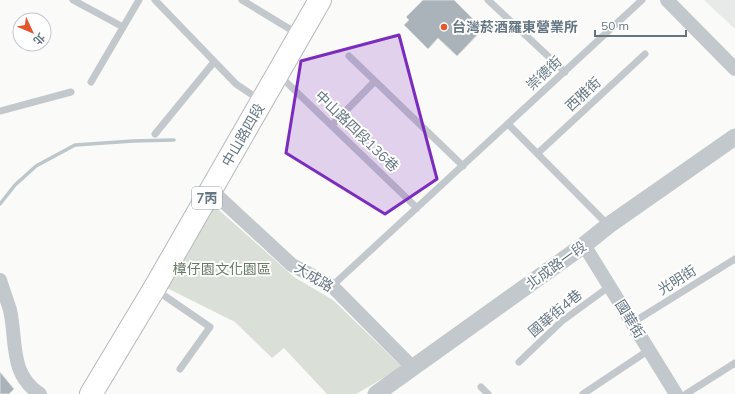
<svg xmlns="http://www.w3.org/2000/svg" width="735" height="394" font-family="Mulish,'Noto Sans TC',sans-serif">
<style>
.built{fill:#e8e9e9}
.green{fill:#dadfd7}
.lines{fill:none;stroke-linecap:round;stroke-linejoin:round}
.stream{stroke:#bbc7cb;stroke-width:3.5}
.building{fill:#aab3b9;stroke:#dcdcda}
.primary-casing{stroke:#b5babe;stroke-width:24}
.service{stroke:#c3c8cc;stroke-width:7}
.minor{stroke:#c3c8cc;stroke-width:14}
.tertiary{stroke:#c3c8cc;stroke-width:17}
.primary{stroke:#fff;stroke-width:22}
.marked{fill:#7b2cbf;fill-opacity:0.2;stroke:#7b2cbf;stroke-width:3;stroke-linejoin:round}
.poi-dot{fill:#e4572e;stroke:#fff;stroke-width:1.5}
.labels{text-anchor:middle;stroke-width:4;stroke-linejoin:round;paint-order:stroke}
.shield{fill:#fff;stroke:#939fa8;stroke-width:1}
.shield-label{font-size:13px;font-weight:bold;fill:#657683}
.poi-label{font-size:14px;font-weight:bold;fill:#657683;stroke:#fff;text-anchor:start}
.street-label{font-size:14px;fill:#657683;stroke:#fff}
.park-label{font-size:14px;fill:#687a64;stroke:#fff}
</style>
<rect width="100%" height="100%" fill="#fafaf8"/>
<!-- built -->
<path class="built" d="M 704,0 L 735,0 L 735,29 Z"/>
<!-- green -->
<path class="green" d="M 211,203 L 294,277 L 333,300 L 402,367 L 356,394 L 327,394 L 284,348 L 272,358 L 235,322 L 163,286 Z"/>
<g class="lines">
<!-- stream -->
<path class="stream" d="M 0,204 L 15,185 L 36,166 L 75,145 L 133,141 L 174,140"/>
</g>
<!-- building -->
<path class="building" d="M 423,0 L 454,0 L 483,29 L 457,56 L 438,38 L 428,49 L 404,25 L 409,20 L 406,17 Z
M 0,372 L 14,389 L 9,394 L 0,394 Z"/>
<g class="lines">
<!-- primary casing -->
<g class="primary-casing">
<path id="primary" d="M 91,394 L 154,289 L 320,0"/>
</g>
<!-- service -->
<path class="service" d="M 73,0 L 123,27
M 155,0 L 236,84 L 260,100
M 242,0 L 298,34
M 488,0 L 565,72
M 349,56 L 375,81
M 280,76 L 417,208
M 91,82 L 139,0
M 0,111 L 71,92
M 508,124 L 608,225
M 332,125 L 375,81 L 463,166
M 155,134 L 214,62
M 538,153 L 645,54
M 332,286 L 642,0
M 156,290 L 210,327 L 180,369
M 632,323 L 735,259
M 519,362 L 562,321 L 610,286
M 481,387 L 488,394
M 583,394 L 649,350
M 686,394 L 735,363"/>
<!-- minor -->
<path class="minor" d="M 667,0 L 735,69
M 211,190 L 292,265 L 332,286 L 413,368
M 584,245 L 676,394
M 0,280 C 3,290 7,300 10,310 C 17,341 9,374 40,394"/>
<!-- tertiary -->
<path class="tertiary" d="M 376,394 L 584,245 L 609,225 L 735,137"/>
<!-- primary -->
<use href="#primary" class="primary"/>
</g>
<!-- marked area -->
<path class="marked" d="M 399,35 L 437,179 L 385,214 L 286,153 L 301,61 Z"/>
<!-- markers -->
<circle class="poi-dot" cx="444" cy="27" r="4"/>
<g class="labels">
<!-- shield labels -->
<rect class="shield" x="192" y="187" width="30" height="22" rx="3"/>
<g class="shield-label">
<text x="207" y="203">7丙</text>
</g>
<!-- poi labels -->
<g class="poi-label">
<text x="452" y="32">台灣菸酒羅東營業所</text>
</g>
<!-- street labels -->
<g class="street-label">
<text transform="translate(544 73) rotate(-43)" y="5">崇德街</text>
<text transform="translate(583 94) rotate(-43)" y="5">西雅街</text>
<text transform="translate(357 131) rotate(44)" y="5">中山路四段136巷</text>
<text transform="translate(243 135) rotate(-60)" y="5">中山路四段</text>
<text transform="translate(556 265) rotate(-36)" y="5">北成路一段</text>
<text transform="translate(314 277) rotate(31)" y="5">大成路</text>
<text transform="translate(677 280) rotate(-32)" y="5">光明街</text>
<text transform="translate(555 313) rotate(-40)" y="5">國華街4巷</text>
<text transform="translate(630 319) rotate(58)" y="5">國華街</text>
</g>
<!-- park labels -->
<g class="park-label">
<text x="222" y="274">樟仔園文化園區</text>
</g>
</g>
<!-- north arrow -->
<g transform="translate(32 32) rotate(134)"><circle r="19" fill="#ffffff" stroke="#c1c8cd"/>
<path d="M0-3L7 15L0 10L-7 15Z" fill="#e4572e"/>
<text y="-6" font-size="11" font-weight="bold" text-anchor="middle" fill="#657683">北</text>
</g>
<!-- scale -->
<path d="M595 30v6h91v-6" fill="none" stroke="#657683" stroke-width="2"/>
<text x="601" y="30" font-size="12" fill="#657683" stroke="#ffffff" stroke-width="3" paint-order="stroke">50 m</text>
</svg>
